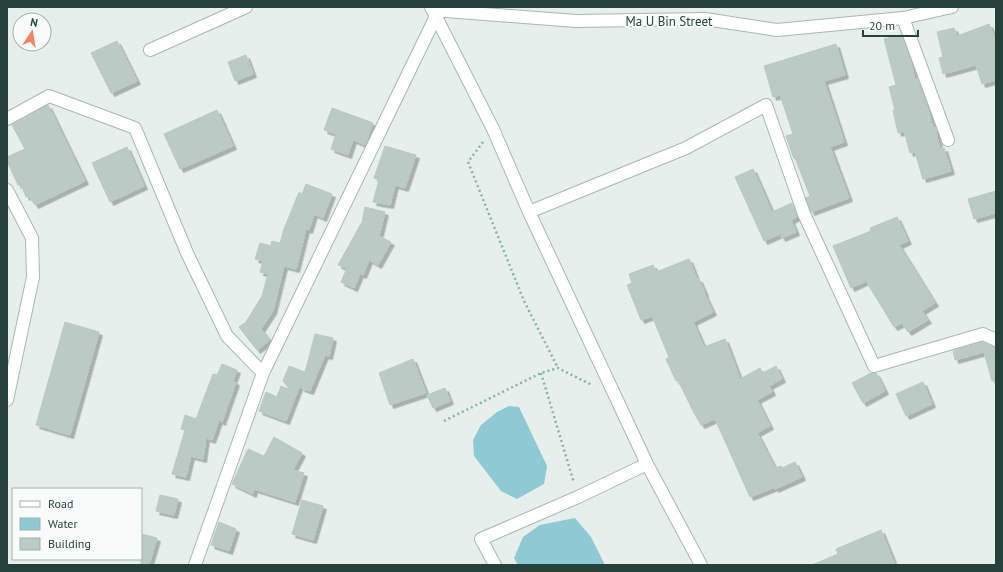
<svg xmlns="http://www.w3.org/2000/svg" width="1003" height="572" font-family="'PT Sans',sans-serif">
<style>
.water{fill:#8ec9d4}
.building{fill:#bbcac4;stroke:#b8c9c2;filter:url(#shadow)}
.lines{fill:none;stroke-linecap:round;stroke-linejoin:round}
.minor-casing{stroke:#a8b8b2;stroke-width:14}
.path{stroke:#86b3a5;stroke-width:2.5;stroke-dasharray:2 3;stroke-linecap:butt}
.minor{stroke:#fff;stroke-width:12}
.labels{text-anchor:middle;stroke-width:4;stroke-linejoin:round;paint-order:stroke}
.street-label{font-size:13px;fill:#24423a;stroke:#f7fbf9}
</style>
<defs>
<filter id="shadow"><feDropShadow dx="3.5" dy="3.5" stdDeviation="0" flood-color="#0004"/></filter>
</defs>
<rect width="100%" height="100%" fill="#e6efeb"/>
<!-- water -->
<path class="water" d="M 509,406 L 519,407 L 547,466 L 544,484 L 517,499 L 501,491 L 474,456 L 473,440 L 481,425 L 497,412 Z
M 575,518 L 591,537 L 605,565 L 518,565 L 514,558 L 523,537 L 540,525 Z"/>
<!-- building -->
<path class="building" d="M 989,24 L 996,42 L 996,80 L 982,84 L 976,65 L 943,74 L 939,58 L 943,57 L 937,32 L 954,28 L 957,36 Z
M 901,35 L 910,58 L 915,80 L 917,79 L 927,106 L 933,128 L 935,128 L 940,149 L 944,148 L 951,171 L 923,179 L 915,152 L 910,153 L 904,131 L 898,133 L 893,110 L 895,110 L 889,87 L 896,85 L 884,39 Z
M 117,41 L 137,81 L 111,93 L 91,53 Z
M 836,44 L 845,75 L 824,81 L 844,142 L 830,147 L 849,198 L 811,212 L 806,198 L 810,196 L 795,158 L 794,159 L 786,136 L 793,134 L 780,95 L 773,97 L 764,66 Z
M 246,55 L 253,74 L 235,81 L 228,62 Z
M 48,105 L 85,181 L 35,205 L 29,196 L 26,197 L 21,184 L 18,185 L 7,161 L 7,157 L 25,149 L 12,125 Z
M 332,108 L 373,123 L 365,145 L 353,140 L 348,155 L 331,149 L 336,134 L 324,130 Z
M 217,110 L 233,146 L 180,169 L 164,134 Z
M 385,146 L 416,155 L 405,188 L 395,185 L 390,205 L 373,202 L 379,180 L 374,178 Z
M 127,147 L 144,186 L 110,202 L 92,163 Z
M 753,169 L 772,212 L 792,203 L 797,217 L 791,220 L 796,232 L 782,238 L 780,234 L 764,241 L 735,177 Z
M 306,184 L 332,194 L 323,218 L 314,214 L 309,230 L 306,229 L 296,269 L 284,266 L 273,311 L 261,329 L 270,340 L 257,350 L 239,327 L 246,322 L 262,296 L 268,274 L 260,272 L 263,261 L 255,259 L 260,243 L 271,246 L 272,241 L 280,243 L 284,229 L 299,192 L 302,194 Z
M 996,191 L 996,213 L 974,219 L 968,199 Z
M 365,207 L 385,212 L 379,236 L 391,242 L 378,265 L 369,260 L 363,275 L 360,274 L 354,288 L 341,282 L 347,268 L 338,265 L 362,222 Z
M 897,217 L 908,241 L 899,245 L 935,303 L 922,311 L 928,320 L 908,332 L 902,323 L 894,327 L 866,281 L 851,288 L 833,246 L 871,231 L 870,228 Z
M 689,259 L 697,279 L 699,279 L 705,293 L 704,293 L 713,312 L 693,322 L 704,347 L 725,339 L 740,379 L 760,368 L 763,373 L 776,366 L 782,379 L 769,386 L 772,392 L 757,400 L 770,426 L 757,433 L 775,468 L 781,466 L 782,468 L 795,462 L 802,477 L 775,489 L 775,487 L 750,497 L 715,419 L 701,425 L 694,413 L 678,380 L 676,381 L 666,359 L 669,357 L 652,316 L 641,320 L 627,285 L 632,283 L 629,274 L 653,265 L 656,272 Z
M 65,322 L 99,332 L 70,435 L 36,425 Z
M 315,334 L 333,338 L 329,356 L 325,355 L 310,391 L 301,388 Z
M 982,342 L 996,347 L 996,381 L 992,381 L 984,352 L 955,360 L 953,351 Z
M 413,359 L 426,393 L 390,405 L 379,373 Z
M 222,364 L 237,370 L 233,381 L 236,382 L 222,422 L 219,420 L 212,440 L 206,438 L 203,459 L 191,456 L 186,477 L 172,474 L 185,430 L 181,429 L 185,415 L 196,419 L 213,374 L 217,375 Z
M 289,366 L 305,372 L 286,421 L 259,411 L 266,392 L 277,397 L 281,386 L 290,390 L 283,381 Z
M 871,373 L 876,373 L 885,391 L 863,403 L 852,383 Z
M 923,382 L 932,404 L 906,416 L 896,394 Z
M 445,388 L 450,401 L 433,408 L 427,395 Z
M 274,437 L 302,453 L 293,470 L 304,473 L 295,502 L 254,489 L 253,494 L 232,484 L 248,449 L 264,456 Z
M 160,495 L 178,499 L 174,515 L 156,511 Z
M 302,500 L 323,506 L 313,540 L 292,534 Z
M 219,522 L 236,529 L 229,551 L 211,545 Z
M 881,530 L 895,565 L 812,565 L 838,554 L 836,549 Z
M 141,534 L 157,538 L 149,565 L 141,565 Z"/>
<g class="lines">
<!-- minor casing -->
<g class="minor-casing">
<path id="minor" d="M 431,7 L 493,129 L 529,212 L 647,464 L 701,565
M 433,10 L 576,21 L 705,19 L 777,30 L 903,18 L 952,7
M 903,18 L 948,140
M 150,50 L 246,7
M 7,119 L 49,96 L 135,128 L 187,253 L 227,336 L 263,373
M 7,190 L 32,238 L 33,277 L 7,400
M 529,212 L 686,148 L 766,105 L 804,214 L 874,366 L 983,334 L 996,340
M 195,565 L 263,373 L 436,16
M 495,565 L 481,539 L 578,497 L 647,464"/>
</g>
<!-- path -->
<path class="path" d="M 483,142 L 468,162 L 524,301 L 558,368
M 541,373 L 574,483
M 444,421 L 541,373 L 558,368 L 592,385"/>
<!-- minor -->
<use href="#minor" class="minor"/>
</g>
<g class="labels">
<!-- street labels -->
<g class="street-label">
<text x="669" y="26">Ma U Bin Street</text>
</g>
</g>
<!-- border -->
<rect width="1003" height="572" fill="none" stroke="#24423a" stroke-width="16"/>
<!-- legend -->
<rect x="12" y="488" width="130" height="72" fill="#f7fbf9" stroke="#a3b1ad"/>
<rect x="20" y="501" width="20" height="6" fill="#ffffff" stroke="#a3b1ad"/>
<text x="48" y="508" font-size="12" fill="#24423a">Road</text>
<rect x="20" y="518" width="20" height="12" fill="#8ec9d4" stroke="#a3b1ad"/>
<text x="48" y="528" font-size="12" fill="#24423a">Water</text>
<rect x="20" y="538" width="20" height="12" fill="#bbcac4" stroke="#a3b1ad"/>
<text x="48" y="548" font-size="12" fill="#24423a">Building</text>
<!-- north arrow -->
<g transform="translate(32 32) rotate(12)"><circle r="19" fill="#f7fbf9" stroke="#a3b1ad"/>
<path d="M0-3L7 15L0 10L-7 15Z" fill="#f4845f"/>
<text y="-6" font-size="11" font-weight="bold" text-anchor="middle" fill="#24423a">N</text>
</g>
<!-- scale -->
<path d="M863 30v6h55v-6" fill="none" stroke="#24423a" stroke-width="2"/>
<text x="869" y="30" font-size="12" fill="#24423a" stroke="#f7fbf9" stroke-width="3" paint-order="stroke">20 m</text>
</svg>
